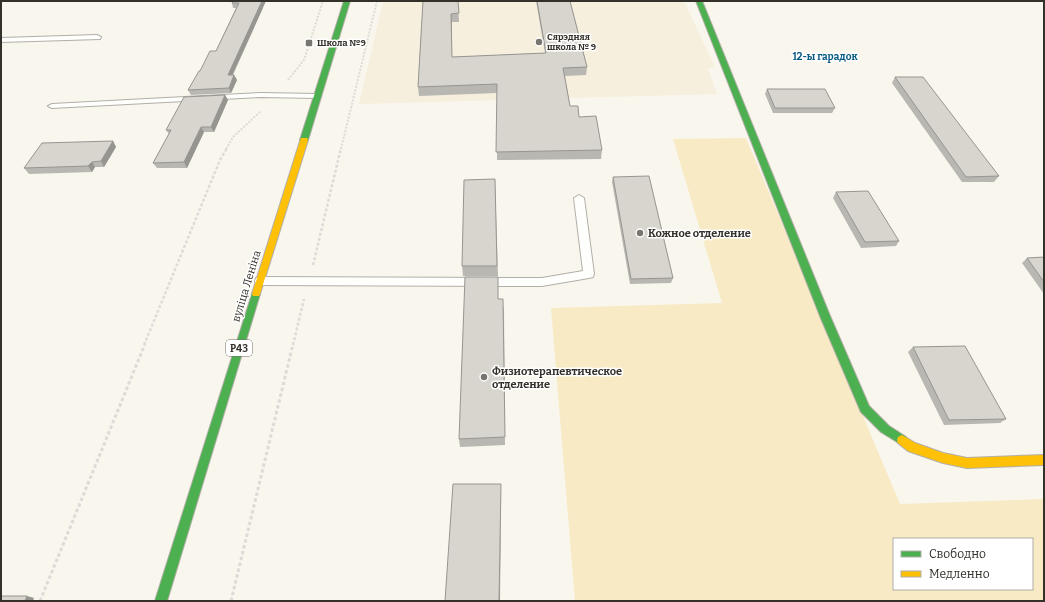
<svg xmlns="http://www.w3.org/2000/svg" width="1045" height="602" font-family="Bitter,serif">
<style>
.built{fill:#f6efdd}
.green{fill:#f7eac4;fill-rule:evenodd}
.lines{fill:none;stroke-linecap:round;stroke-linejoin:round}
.lane-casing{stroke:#b2afa8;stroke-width:2}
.fast-casing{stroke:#b2afa8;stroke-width:2}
.slow-casing{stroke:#b2afa8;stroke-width:2}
.path-far2{stroke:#dcdbd8;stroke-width:2;stroke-dasharray:2 1.5;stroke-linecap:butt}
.path-far1{stroke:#dcdbd8;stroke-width:2.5;stroke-dasharray:3 2;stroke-linecap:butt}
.path{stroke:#dcdbd8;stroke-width:3;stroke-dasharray:3.5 2.5;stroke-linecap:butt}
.lane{fill:#fefefc;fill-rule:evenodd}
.fast{fill:#4caf50;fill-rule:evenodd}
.slow{fill:#ffc107;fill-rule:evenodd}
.wall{fill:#b9b7b1}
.shaded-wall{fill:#969590}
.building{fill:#d7d5ce;stroke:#969590}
.poi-dot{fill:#79766f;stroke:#fff;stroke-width:1.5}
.labels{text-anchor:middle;stroke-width:3;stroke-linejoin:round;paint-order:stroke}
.far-poi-label{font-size:9px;font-weight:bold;fill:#34312b;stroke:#fff;text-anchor:start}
.far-neighbourhood-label{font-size:10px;font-weight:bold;fill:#085a86;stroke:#fff}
.shield{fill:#fff;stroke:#716f6b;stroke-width:1}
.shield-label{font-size:10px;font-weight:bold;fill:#34312b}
.poi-label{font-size:11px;font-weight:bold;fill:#34312b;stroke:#fff;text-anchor:start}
.street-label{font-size:11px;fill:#34312b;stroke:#fff}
</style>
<rect width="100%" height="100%" fill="#f9f6ed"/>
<!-- built -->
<path class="built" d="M 383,1 L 684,1 L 715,67 L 708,68 L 717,94 L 359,104 Z"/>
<!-- green -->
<path class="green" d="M 746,138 L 900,504 L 1044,499 L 1044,601 L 575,601 L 551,308 L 722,303 L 673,139 ZM 894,539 L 1032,539 L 1032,589 L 894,589 Z"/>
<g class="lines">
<!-- lane casing -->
<g class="lane-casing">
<path id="lane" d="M 97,35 L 101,37 L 100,39 L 1,42 L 1,38 Z
M 261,93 L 317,94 L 321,96 L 317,98 L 261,97 L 52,108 L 48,106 L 52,104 Z
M 579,195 L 584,198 L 594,274 L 593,277 L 589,278 L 542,286 L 260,285 L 256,284 L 255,281 L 256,278 L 260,277 L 542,278 L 583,271 L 574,198 Z"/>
</g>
<!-- fast casing -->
<g class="fast-casing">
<path id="fast" d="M 344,1 L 350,1 L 308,140 L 307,142 L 301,142 L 300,140 Z
M 696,1 L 702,1 L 830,316 L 869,406 L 889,426 L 906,437 L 907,440 L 906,443 L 902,445 L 881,432 L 861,412 L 820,316 Z
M 256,291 L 259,292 L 260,294 L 167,601 L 155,601 L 252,294 L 253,292 Z"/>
</g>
<!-- slow casing -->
<g class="slow-casing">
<path id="slow" d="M 301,138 L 307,138 L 308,140 L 260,294 L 259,296 L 253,296 L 252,294 Z
M 902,435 L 915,443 L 943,453 L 967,458 L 1044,455 L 1044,465 L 967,468 L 943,463 L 908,451 L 898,443 L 897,440 L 898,437 Z"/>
</g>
<!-- path-far2 -->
<path class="path-far2" d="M 288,80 L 304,60 L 323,1
M 226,149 L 233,137 L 261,111
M 341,149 L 377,1"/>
<!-- path-far1 -->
<path class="path-far1" d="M 313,265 L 341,148
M 144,345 L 220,160 L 227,148
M 293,345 L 304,299"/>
<!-- path -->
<path class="path" d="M 40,601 L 145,344
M 231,601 L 293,344"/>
<!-- lane -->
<use href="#lane" class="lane"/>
<!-- fast -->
<use href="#fast" class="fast"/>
<!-- slow -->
<use href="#slow" class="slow"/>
</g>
<!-- wall -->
<path class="wall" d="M 233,1 L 263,8 L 233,75 L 234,75 L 237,80 L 231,93 L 191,95 L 188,90 L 200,71 L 216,51 L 236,8 L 233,8 L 232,3 Z
M 423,1 L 458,1 L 459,22 L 452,22 L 452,57 L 545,53 L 536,1 L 570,1 L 587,67 L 586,75 L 565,76 L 570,106 L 579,117 L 602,150 L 601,159 L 497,160 L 497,93 L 419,96 L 418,87 Z
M 895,77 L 999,176 L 994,182 L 962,182 L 892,83 Z
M 767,89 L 835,108 L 832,113 L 773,113 L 765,94 Z
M 225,95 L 228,100 L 214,132 L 204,132 L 187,168 L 157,168 L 153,163 L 169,134 L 166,130 Z
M 113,141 L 116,147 L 104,167 L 95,167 L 92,172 L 29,174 L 24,168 Z
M 613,177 L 673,278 L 671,283 L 630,284 L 612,182 Z
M 495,179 L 498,276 L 463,276 L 462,266 Z
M 836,192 L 899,241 L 896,246 L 861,248 L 833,198 Z
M 1044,257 L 1044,294 L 1022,263 L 1027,258 Z
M 498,299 L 504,308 L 505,445 L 460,447 L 459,439 Z
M 913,347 L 1006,419 L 1000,423 L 944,425 L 908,352 Z"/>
<!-- shaded-wall -->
<path class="shaded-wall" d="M 262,1 L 266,1 L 230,80 L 228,75 Z
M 451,14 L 452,22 L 452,66 L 452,57 Z
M 234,75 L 237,80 L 231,93 L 229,88 Z
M 225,95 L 228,100 L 214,132 L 211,127 Z
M 201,127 L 204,132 L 187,168 L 184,162 Z
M 113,141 L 116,147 L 104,167 L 101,161 Z
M 92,162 L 95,167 L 92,172 L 88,166 Z
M 501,484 L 501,491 L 500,601 L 499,601 Z
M 27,596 L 34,598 L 33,601 L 25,601 Z"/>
<!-- building -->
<path class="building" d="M 233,1 L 262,1 L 228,75 L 234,75 L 229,88 L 188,90 L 199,71 L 200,71 L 210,51 L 216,51 L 239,3 L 232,3 Z
M 423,1 L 458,1 L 459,13 L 451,14 L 452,57 L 546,53 L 537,1 L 570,1 L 587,67 L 563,68 L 570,106 L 578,106 L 579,117 L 596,116 L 602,150 L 496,152 L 497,84 L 418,87 Z
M 895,77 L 923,77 L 999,176 L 966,177 Z
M 767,89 L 825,89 L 835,108 L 775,108 Z
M 225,95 L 211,127 L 201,127 L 184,162 L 153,163 L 171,130 L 166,130 L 184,97 Z
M 113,141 L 101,161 L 92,162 L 88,166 L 24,168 L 42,143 Z
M 649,176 L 673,278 L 631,279 L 613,177 Z
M 495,179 L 497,266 L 462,266 L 464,180 Z
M 868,191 L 899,241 L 865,242 L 836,192 Z
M 1044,257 L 1044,282 L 1027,258 Z
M 465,277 L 498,277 L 498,299 L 503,299 L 505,437 L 459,439 Z
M 965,346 L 1006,419 L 949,420 L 913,347 Z
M 453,484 L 501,484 L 499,601 L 445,601 Z
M 1,596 L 27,596 L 25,601 L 1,601 Z"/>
<!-- markers -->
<g class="poi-dot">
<circle cx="539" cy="42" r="4"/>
<rect x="305" y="39" width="8" height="8" rx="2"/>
<circle cx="640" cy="233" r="4"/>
<circle cx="484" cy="377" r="4"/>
</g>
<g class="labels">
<!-- far-poi labels -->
<g class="far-poi-label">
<text x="547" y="40">Сярэдняя<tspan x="547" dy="10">школа № 9</tspan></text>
<text x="317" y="46">Школа №9</text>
</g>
<!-- far-neighbourhood labels -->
<g class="far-neighbourhood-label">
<text x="825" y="60">12-ы гарадок</text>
</g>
<!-- shield labels -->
<rect class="shield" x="226" y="340" width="26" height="16" rx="3"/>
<g class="shield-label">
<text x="239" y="352">Р43</text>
</g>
<!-- poi labels -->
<g class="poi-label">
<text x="648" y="237">Кожное отделение</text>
<text x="492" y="375">Физиотерапевтическое<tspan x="492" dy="13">отделение</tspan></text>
</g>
<!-- street labels -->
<g class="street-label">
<text transform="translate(246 286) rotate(-73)" y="4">вуліца Леніна</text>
</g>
</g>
<!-- border -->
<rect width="1045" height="602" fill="none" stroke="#34312b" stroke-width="4"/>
<!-- legend -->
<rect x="893" y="538" width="140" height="52" fill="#ffffff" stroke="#aeadaa"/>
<rect x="901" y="551" width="20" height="6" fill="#4caf50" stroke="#aeadaa"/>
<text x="929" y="558" font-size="12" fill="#34312b">Свободно</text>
<rect x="901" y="571" width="20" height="6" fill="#ffc107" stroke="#aeadaa"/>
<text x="929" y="578" font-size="12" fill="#34312b">Медленно</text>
</svg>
